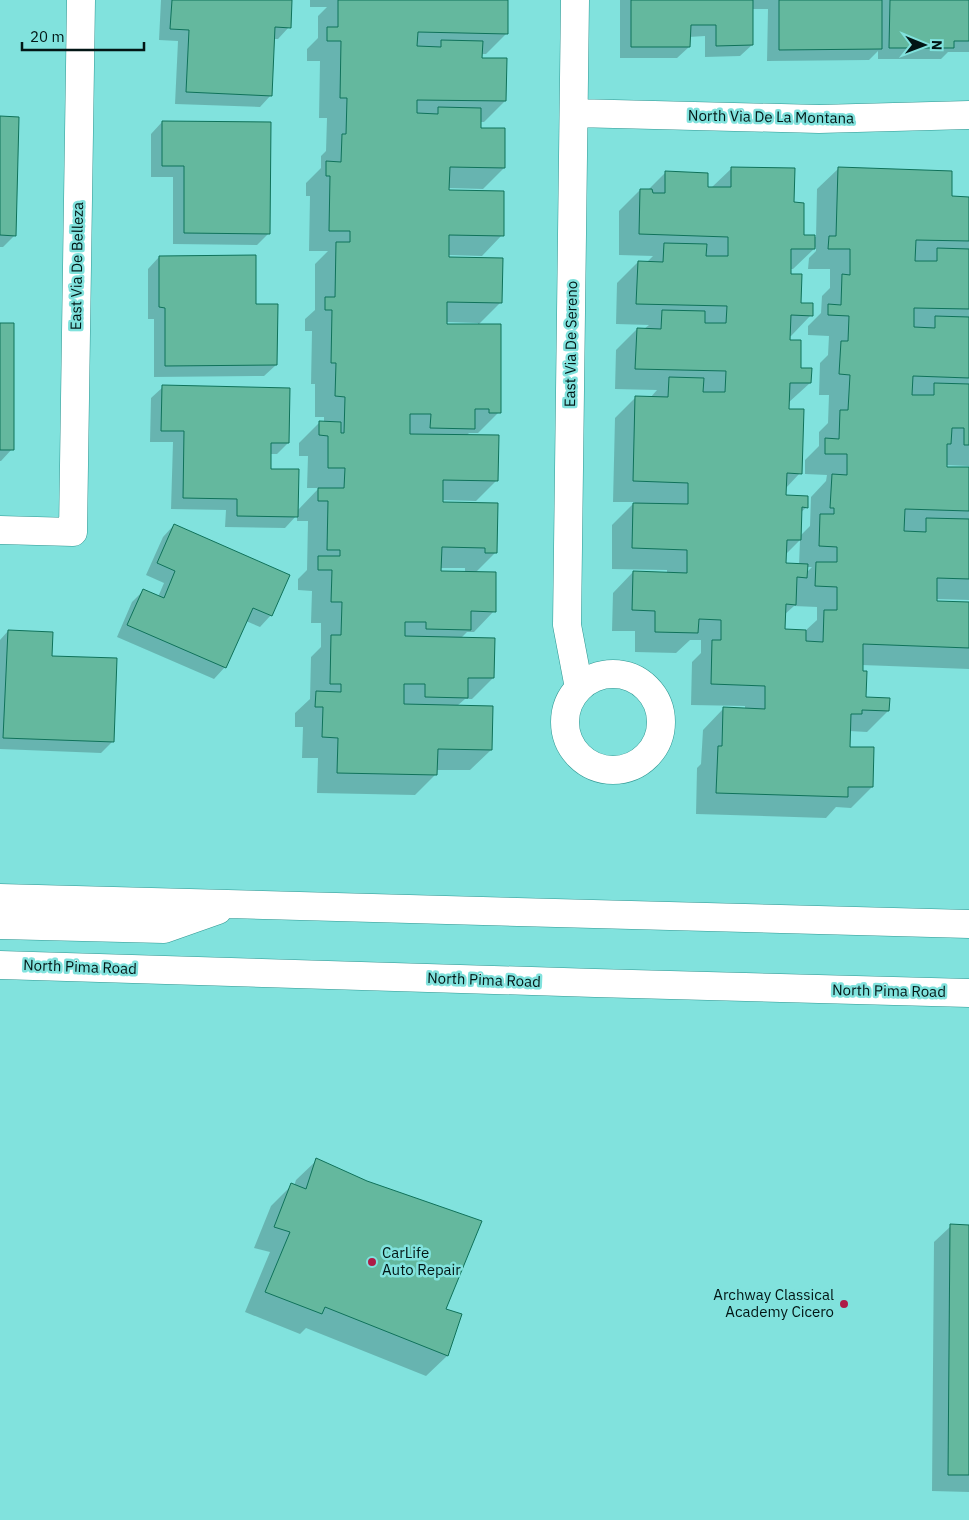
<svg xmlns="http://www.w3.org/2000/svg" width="969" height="1520" font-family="'IBM Plex Sans',sans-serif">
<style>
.shadow{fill:#0003;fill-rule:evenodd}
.building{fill:#64b89e;stroke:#0f725a}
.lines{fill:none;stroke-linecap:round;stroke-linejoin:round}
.minor-casing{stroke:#2f9792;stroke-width:29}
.major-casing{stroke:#2f9792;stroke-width:29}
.minor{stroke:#fff;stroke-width:28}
.major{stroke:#fff;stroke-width:28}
.poi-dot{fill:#ae1c47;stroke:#81e2dd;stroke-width:2}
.labels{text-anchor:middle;stroke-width:5;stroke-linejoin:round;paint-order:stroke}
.street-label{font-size:15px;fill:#021615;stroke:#81e2dd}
.poi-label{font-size:15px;fill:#021615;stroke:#81e2dd;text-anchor:start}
</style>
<rect width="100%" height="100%" fill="#81e2dd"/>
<!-- shadow -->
<path class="shadow" d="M 161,0 L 290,0 L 289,27 L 278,39 L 273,39 L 271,95 L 260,107 L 175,104 L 178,41 L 159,40 Z
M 310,0 L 507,0 L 507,33 L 486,54 L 481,54 L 481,59 L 505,101 L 484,122 L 480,122 L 480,129 L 504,168 L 483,189 L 448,188 L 448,191 L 502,235 L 482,256 L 448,255 L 448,258 L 501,302 L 478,325 L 478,323 L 446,322 L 499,412 L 478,433 L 469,433 L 466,436 L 497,480 L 476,501 L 441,500 L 441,503 L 496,552 L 476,572 L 494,611 L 474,632 L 467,632 L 460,639 L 493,678 L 472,699 L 465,699 L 457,706 L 491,750 L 470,770 L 436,770 L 436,774 L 415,795 L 317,793 L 318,758 L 302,758 L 303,727 L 295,727 L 295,713 L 310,699 L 311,657 L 321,647 L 321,623 L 311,623 L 312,591 L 298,590 L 298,579 L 307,570 L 308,521 L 297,521 L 297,515 L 285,528 L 225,527 L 226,510 L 171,509 L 173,442 L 150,442 L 151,398 L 163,387 L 288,443 L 277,454 L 270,454 L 269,470 L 297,511 L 319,488 L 307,488 L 308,456 L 299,456 L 299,443 L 320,422 L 324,422 L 324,417 L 315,417 L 315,384 L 311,384 L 312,331 L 305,331 L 305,319 L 315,310 L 315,264 L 328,251 L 309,251 L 310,196 L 306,196 L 306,183 L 321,168 L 321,156 L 326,151 L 327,118 L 319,118 L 320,61 L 307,61 L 307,49 L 318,38 L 318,16 L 327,7 L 310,7 ZM 440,568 L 465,568 L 465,572 L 440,572 Z
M 620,0 L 969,0 L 969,52 L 948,52 L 941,59 L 878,59 L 878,51 L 869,60 L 767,61 L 768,9 L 752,9 L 752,45 L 740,56 L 705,57 L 705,36 L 689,37 L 689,47 L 677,58 L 620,58 Z
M 0,117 L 15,235 L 3,247 L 0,247 Z
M 162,122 L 269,233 L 257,245 L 173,244 L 173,177 L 151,177 L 151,134 Z
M 732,168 L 793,203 L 803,236 L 816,237 L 817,189 L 838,169 L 951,197 L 969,198 L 969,466 L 945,465 L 945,468 L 969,469 L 969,600 L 936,599 L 935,603 L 969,603 L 969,669 L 862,665 L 865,699 L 888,711 L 867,732 L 849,731 L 849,748 L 872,787 L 851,808 L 836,807 L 826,818 L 696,814 L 697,768 L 701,764 L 703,730 L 723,709 L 745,709 L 745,706 L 691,705 L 692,662 L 701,653 L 701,640 L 690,640 L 676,653 L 635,652 L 635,631 L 612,631 L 613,593 L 633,572 L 667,573 L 667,570 L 612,569 L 612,525 L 635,502 L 613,502 L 615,418 L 636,397 L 650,398 L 657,390 L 615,389 L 616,350 L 637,329 L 644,329 L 649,325 L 616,324 L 617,283 L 638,262 L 646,263 L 653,256 L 619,255 L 619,211 L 640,190 L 648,190 L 666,172 L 707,188 L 711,188 ZM 816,247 L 816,251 L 809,258 L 808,269 L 830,269 L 830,288 L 822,296 L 821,313 L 808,326 L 808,335 L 829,336 L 828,355 L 820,363 L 819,395 L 829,395 L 828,423 L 819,432 L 819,446 L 805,460 L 805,474 L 827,475 L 826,481 L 811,497 L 810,526 L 800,536 L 800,513 L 807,507 L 785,496 L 785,489 L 800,473 L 788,410 L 788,403 L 810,383 L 800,369 L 789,336 L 791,336 L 811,315 L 800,304 L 790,275 L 790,269 L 793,269 ZM 800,540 L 799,565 L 785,564 L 785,555 ZM 806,567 L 812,567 L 806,573 ZM 794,606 L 817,607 L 817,620 L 805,631 L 783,631 L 784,615 Z
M 159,257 L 255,305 L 276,365 L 264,376 L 154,377 L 154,319 L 148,319 L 148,269 Z
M 0,324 L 12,449 L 1,461 L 0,461 Z
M 174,525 L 271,615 L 260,627 L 246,621 L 225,667 L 214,679 L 117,637 L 132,602 L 143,591 L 158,597 L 164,583 L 146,575 L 163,537 Z
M 8,631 L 51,657 L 112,742 L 101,753 L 0,749 L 0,640 Z
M 317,1160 L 445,1310 L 447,1356 L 426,1376 L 306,1328 L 300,1334 L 245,1312 L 270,1252 L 254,1248 L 271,1206 L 292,1185 L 294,1186 L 296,1180 Z
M 951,1226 L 969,1226 L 969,1492 L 932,1491 L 934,1242 Z"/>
<!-- building -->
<path class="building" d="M 172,0 L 292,0 L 291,28 L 275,27 L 272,96 L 186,92 L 189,30 L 170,29 Z
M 338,0 L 508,0 L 508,34 L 418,32 L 417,46 L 441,47 L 441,40 L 483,41 L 482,58 L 507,58 L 506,101 L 417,100 L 417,113 L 438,114 L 438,107 L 481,108 L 481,128 L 505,128 L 505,168 L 450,167 L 449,190 L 504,191 L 504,236 L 449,235 L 449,257 L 503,258 L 502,303 L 447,302 L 447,324 L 501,324 L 501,413 L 489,413 L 489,409 L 475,409 L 475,429 L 430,428 L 431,414 L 410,414 L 410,434 L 499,435 L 498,481 L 443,480 L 443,502 L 498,503 L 497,553 L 485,553 L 485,548 L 442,547 L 441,571 L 496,572 L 496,612 L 471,611 L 471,630 L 426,629 L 426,622 L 405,622 L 405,636 L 495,638 L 494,678 L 468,678 L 468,698 L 425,697 L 425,684 L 404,684 L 404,704 L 493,706 L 492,750 L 438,749 L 437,775 L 337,773 L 338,738 L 322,737 L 323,707 L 315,707 L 316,691 L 341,692 L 341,684 L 330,684 L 331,635 L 341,635 L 342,602 L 331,602 L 332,570 L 318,570 L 318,556 L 340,556 L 340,550 L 327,550 L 328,501 L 318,501 L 318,488 L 344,488 L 345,468 L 328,468 L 328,436 L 319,435 L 319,421 L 341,422 L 341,433 L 344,433 L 345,397 L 335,396 L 336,363 L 331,363 L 332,310 L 325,310 L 325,297 L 335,297 L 336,242 L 350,242 L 350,231 L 329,231 L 330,176 L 326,176 L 326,161 L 341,162 L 342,134 L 346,134 L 347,98 L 340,98 L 341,41 L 327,41 L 327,27 L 338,27 Z
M 631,0 L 753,0 L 753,45 L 716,46 L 716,25 L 691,25 L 690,47 L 631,47 Z
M 779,0 L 882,0 L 882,49 L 779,50 Z
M 890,0 L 969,0 L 969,41 L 954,41 L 954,48 L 889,48 Z
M 0,116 L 19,117 L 16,236 L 0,235 Z
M 162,121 L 271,122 L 270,234 L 184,233 L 184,166 L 162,166 Z
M 731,167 L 795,168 L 794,202 L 804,203 L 804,235 L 815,235 L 815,249 L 791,249 L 791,274 L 802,274 L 801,303 L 813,303 L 813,316 L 791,315 L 790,340 L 801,340 L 801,368 L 812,368 L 811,383 L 790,383 L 789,409 L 804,409 L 802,474 L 787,473 L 786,495 L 808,496 L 808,508 L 802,507 L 801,540 L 787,540 L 786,563 L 808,564 L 807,578 L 797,577 L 796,605 L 786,604 L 785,629 L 806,630 L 806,641 L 823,642 L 824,610 L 837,610 L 837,587 L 815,586 L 816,562 L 837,562 L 837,547 L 819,546 L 820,514 L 834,514 L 834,508 L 830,508 L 832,474 L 847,475 L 847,454 L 825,454 L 825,438 L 839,439 L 840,410 L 848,410 L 850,375 L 839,374 L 841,341 L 848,341 L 849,316 L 828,315 L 828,304 L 841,305 L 842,274 L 850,275 L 850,249 L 828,249 L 829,236 L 836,236 L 838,167 L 952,171 L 952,196 L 969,197 L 969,241 L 916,240 L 915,261 L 937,261 L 937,248 L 969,249 L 969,309 L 914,308 L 914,327 L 935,328 L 935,316 L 969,317 L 969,378 L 913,376 L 912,395 L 934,395 L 934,383 L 969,384 L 969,445 L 964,445 L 964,428 L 952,428 L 951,444 L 947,444 L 947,467 L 969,467 L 969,511 L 905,509 L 904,531 L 926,532 L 926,518 L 969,519 L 969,579 L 937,578 L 937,601 L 969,602 L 969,648 L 863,644 L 863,671 L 867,671 L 866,697 L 890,698 L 889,711 L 862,710 L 862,714 L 851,714 L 850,747 L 874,747 L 873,787 L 848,787 L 848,797 L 716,793 L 718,746 L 722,746 L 723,707 L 765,709 L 765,686 L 711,684 L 712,640 L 721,640 L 721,620 L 699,619 L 698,633 L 655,632 L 655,611 L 632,610 L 633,571 L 687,573 L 687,550 L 632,548 L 633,503 L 688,504 L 688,483 L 633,481 L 635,396 L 668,397 L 669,377 L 704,378 L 703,392 L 725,392 L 726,371 L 635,369 L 637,328 L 661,329 L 662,310 L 705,311 L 705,323 L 726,323 L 727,306 L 636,304 L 638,261 L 663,262 L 664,243 L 707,244 L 706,256 L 728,256 L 728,237 L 639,234 L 640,189 L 652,189 L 653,193 L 665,193 L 665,171 L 708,173 L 708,187 L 731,187 Z
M 256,255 L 256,304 L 278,304 L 277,365 L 165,366 L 165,308 L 159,307 L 159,256 Z
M 0,323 L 14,323 L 14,450 L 0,450 Z
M 162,385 L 290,388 L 289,443 L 271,443 L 271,469 L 299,469 L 298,517 L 237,516 L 237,499 L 183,498 L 184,431 L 161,431 Z
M 174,524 L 290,575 L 272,616 L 253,608 L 226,668 L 127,625 L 143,589 L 164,598 L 175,571 L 157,563 Z
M 8,630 L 53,632 L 52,656 L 117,658 L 114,742 L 3,738 Z
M 316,1158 L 367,1181 L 482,1221 L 446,1309 L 462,1314 L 448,1356 L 325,1307 L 322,1314 L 265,1292 L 290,1232 L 274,1227 L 291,1183 L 306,1189 Z
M 950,1224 L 969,1225 L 969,1475 L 948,1475 Z"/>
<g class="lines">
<!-- minor casing -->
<g class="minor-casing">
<path id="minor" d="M 575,0 L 567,625 L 579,688
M 574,113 L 819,119 L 969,115
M 0,530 L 73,532 L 81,0
M565 722a48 48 0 1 1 96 0a48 48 0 1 1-96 0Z"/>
</g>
<!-- major casing -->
<g class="major-casing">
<path id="major" d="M 0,898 L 969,924
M 0,925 L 164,929 L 218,910
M 0,965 L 595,983 L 969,993"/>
</g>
<!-- minor -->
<use href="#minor" class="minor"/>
<!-- major -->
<use href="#major" class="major"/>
</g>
<!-- markers -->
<g class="poi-dot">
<circle cx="372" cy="1262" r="5"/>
<circle cx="844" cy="1304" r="5"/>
</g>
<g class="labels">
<!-- street labels -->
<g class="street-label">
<text transform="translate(771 117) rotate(1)" y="5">North Via De La Montana</text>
<text transform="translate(77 266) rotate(-89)" y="5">East Via De Belleza</text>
<text transform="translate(571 344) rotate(-89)" y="5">East Via De Sereno</text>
<text transform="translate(80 967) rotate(2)" y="5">North Pima Road</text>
<text transform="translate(484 980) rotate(2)" y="5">North Pima Road</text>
<text transform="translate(889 991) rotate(1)" y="5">North Pima Road</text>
</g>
<!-- poi labels -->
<g class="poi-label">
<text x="382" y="1258">CarLife<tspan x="382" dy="17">Auto Repair</tspan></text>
<text x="834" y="1300" text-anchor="end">Archway Classical<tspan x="834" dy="17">Academy Cicero</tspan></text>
</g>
</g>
<!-- north arrow -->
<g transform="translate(924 45) rotate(91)" stroke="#81e2dd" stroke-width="4" paint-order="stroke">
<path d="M0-4L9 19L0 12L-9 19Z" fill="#021615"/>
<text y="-8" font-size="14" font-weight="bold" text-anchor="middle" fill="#021615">N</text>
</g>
<!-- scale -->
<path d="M22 42v8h122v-8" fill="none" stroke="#021615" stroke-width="2.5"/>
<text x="30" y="42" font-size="15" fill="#021615" stroke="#81e2dd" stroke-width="4" paint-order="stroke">20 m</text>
</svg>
